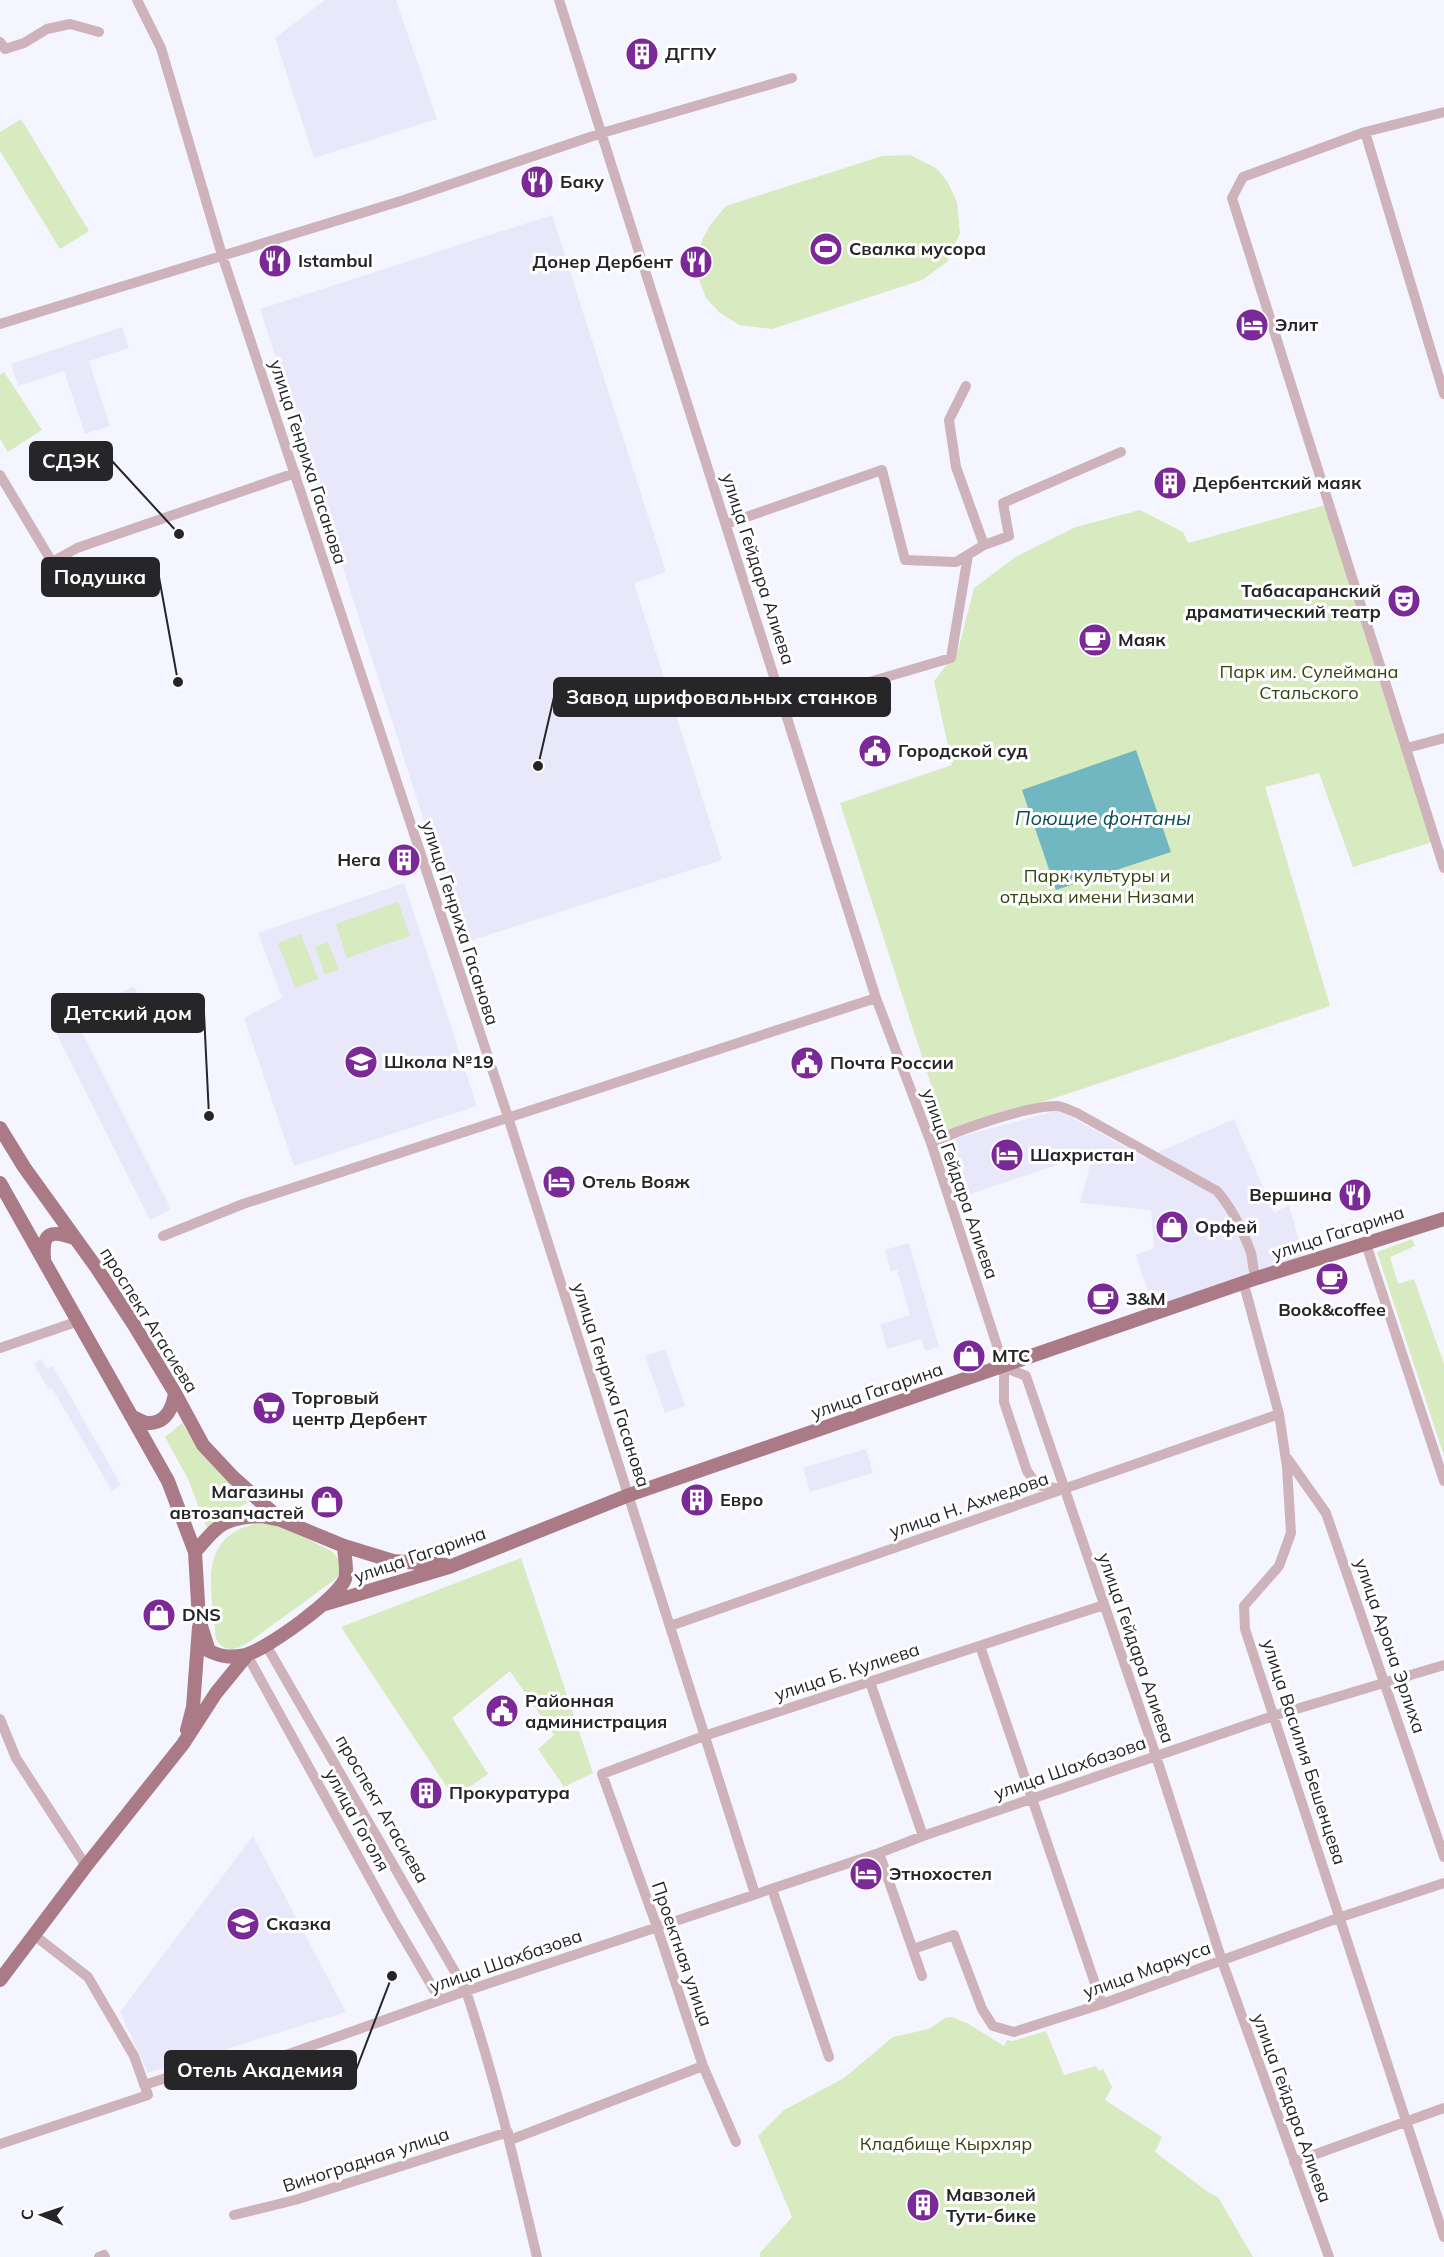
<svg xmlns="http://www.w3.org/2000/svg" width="1444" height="2257" font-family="Mulish,sans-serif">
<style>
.built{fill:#e9e8fa}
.green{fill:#d8eabf}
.water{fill:#70b7c1}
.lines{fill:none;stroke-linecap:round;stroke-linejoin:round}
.minor{stroke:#cfb3ba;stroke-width:10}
.major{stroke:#aa7a87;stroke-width:14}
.labels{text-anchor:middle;stroke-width:6;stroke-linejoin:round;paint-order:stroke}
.poi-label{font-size:18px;font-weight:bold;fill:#262629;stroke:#fff;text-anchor:start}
.street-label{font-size:18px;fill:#262629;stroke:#fff}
.park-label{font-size:18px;fill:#34450c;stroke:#fff}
.water-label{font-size:20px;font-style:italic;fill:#0d4e55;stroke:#fff}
.leader{fill:none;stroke:#262629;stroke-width:2}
.callout-dot{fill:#262629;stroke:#fff;stroke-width:2}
.callout{fill:#262629;stroke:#262629;stroke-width:2}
.callout-label{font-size:20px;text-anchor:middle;font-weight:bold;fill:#fff}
</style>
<rect width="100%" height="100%" fill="#f5f5ff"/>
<!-- built -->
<path class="built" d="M 325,0 L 396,0 L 437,119 L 314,158 L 275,38 Z
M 552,215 L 666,572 L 634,583 L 722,860 L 463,943 L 260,309 Z
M 122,327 L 129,348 L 89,361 L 110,426 L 85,434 L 64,371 L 18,386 L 11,364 Z
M 404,883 L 477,1106 L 294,1166 L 244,1018 L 282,998 L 258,933 Z
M 134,986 L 139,995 L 79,1026 L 171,1209 L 150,1220 L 53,1027 Z
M 1059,1110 L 1145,1158 L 1234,1119 L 1274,1213 L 1289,1205 L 1304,1258 L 1153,1307 L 1136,1255 L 1154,1248 L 1151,1210 L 1080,1203 L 1093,1153 L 970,1194 L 952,1139 Z
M 909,1243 L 939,1347 L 925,1351 L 921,1339 L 887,1349 L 880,1324 L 910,1315 L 897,1270 L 891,1272 L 885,1250 Z
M 665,1349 L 685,1406 L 665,1413 L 645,1356 Z
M 41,1359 L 47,1369 L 53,1366 L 121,1485 L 112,1491 L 52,1388 L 48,1389 L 34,1364 Z
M 866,1449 L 873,1473 L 810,1492 L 803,1468 Z
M 253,1836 L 346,2012 L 148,2073 L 120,2012 Z"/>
<!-- green -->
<path class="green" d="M 21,119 L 89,231 L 60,249 L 0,151 L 0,132 Z
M 910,155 L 936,168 L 947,181 L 957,202 L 960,233 L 947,262 L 922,280 L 772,329 L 739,325 L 720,313 L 706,298 L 699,279 L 698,259 L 702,240 L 710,225 L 726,206 L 882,156 Z
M 4,372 L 42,430 L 8,452 L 0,439 L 0,375 Z
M 1329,504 L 1435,841 L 1353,867 L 1319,773 L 1265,787 L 1330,1006 L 947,1134 L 840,803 L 952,765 L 934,681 L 958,650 L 974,588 L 1017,556 L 1076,527 L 1140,510 L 1183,532 L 1188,543 Z
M 398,902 L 410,936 L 347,958 L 336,924 Z
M 301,934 L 318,979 L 295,988 L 278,943 Z
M 328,942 L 339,970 L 325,975 L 315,947 Z
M 1412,1239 L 1415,1246 L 1390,1257 L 1398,1284 L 1414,1279 L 1444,1364 L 1444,1456 L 1377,1252 Z
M 182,1423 L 198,1449 L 248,1503 L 225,1513 L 207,1528 L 188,1479 L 165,1437 Z
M 258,1523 L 284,1527 L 331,1551 C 340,1558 343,1567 337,1578 L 252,1640 C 239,1649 225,1655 216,1639 C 212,1590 195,1537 258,1523 Z
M 521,1558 L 593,1773 L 564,1787 L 538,1749 L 554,1735 L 510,1671 L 452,1718 L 488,1774 L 454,1798 L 341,1627 Z
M 952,2017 L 967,2023 L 1004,2046 L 1007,2040 L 1013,2041 L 1046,2031 L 1064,2075 L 1096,2066 L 1099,2071 L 1103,2069 L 1112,2087 L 1105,2100 L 1162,2137 L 1155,2152 L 1208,2192 L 1218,2197 L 1253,2257 L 760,2257 L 760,2253 L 792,2217 L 758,2136 L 784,2110 L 844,2078 L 893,2037 L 929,2029 L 945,2018 Z"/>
<!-- water -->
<path class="water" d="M 1136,750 L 1171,852 L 1056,890 L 1022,790 Z"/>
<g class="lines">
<!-- minor -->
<path class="minor" d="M 137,0 L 161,48 L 222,255 L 508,1117 L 755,1894
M 559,0 L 876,998 L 931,1143 L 1004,1367 L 1026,1376 L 1156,1756 L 1222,1961 L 1329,2257
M 0,42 L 5,49 L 24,43 L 47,29 L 70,24 L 99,32
M 1444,112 L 1365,132 L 1243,177 L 1232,198 L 1444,868
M 1365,132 L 1444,394
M 0,324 L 404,200 L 602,133 L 792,78
M 0,475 L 52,562 L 77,548 L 295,473
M 726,524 L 882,470 L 905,560 L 956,562 L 984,545 L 956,467 L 949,420 L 966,386
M 984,545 L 1009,536 L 1003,503 L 1121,452
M 784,707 L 951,658 L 968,555
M 1407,748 L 1444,738
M 931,1143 C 958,1130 1027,1106 1056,1106 C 1063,1106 1071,1111 1077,1113 L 1217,1191 C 1231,1207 1242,1229 1250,1250 C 1254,1260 1251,1269 1257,1278
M 163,1236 L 243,1204 L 876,998
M 1366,1244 L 1444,1481
M 1243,1281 L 1279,1414 L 1287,1467 L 1291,1533 L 1279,1566 L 1244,1606 L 1245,1629 L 1444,2237
M 0,1348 L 76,1322
M 1004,1367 L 1004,1402 L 1027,1471 L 1037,1485 L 1061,1489
M 1287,1458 L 1326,1513 L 1444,1857
M 670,1626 L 1279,1414
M 266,1645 L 466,1991 C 495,2078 516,2168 537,2257
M 980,1646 L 1102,2004
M 247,1655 L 392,1918 L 440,2000
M 870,1682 L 923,1836
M 0,1719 L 16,1758 L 86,1866
M 879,1853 L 922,1976
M 772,1889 L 829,2057
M 913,1949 L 954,1935 L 982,2009 L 993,2026 L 1014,2032 L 1102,2004 L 1341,1917 L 1444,1883
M 144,2085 L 182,2073 L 207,2083 L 466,1991 L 879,1853 L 923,1836 L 1273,1716 L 1444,1665
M 510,2140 L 703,2066
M 736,2142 L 703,2066 L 657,1927 L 602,1774 L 704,1736 L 1104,1605
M 0,2144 L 148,2095 L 134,2056 L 88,1977 L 34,1935
M 1294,2162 L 1444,2108
M 234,2215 L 295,2200 L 508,2132
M 99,2257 L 104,2255 L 105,2257"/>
<!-- major -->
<path class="major" d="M 0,1128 L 24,1167 L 96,1267 L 134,1325 L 175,1393 L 203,1445 L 233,1477 L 281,1520
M 0,1183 L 168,1481 L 195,1552
M 44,1258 C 42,1232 51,1230 74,1238
M 131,1416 C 136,1418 144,1423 149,1423 C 167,1423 173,1406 175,1393
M 261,1516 L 281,1520 L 344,1546 C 344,1555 348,1570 345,1579 C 338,1598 266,1650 245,1655 C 231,1658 222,1657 209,1651 L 199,1620 L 195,1552 C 219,1524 223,1518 261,1516 Z
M 344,1546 L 393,1561 L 446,1565
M 325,1604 L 449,1567 L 629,1495 L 1257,1278 L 1444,1219
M 187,1730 L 193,1707 L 199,1627
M 0,1980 L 86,1866 L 183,1744 L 216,1693 L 247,1655"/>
</g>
<!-- icons -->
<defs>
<g id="building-disc" transform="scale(1.725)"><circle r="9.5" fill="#7b2898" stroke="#fff"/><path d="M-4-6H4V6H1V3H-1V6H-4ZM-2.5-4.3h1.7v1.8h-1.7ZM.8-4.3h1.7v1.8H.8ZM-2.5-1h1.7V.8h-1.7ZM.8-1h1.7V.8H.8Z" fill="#fff"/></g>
<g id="restaurant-disc" transform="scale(1.725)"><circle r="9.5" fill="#7b2898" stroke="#fff"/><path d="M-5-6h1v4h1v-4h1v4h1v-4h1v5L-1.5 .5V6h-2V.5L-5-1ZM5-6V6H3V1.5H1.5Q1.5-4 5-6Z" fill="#fff"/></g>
<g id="stadium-disc" transform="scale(1.725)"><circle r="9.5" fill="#7b2898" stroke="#fff"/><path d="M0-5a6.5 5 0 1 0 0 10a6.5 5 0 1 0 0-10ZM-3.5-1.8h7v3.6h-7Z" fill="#fff"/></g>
<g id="hotel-disc" transform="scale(1.725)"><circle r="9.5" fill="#7b2898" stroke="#fff"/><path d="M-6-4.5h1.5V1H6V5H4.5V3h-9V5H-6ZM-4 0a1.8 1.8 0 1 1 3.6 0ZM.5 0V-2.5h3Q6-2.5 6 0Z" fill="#fff"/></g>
<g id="theatre-disc" transform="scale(1.725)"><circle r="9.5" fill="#7b2898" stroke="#fff"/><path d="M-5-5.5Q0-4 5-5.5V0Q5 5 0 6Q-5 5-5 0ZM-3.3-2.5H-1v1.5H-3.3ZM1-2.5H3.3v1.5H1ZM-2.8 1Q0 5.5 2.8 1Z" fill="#fff"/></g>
<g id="cafe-disc" transform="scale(1.725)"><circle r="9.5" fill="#7b2898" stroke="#fff"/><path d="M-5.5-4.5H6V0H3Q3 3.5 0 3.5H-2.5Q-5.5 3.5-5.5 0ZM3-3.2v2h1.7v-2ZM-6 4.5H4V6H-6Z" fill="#fff"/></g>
<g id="civic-disc" transform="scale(1.725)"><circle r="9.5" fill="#7b2898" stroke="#fff"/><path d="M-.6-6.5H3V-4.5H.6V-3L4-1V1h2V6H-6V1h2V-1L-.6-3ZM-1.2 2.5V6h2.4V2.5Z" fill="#fff"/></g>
<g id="school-disc" transform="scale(1.725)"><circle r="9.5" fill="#7b2898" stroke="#fff"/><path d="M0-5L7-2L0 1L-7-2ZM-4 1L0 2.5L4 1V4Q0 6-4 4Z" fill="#fff"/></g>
<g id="shop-disc" transform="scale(1.725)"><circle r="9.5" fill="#7b2898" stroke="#fff"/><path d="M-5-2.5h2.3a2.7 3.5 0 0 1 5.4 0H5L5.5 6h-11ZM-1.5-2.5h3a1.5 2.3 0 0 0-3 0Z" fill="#fff"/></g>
<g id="supermarket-disc" transform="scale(1.725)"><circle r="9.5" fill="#7b2898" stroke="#fff"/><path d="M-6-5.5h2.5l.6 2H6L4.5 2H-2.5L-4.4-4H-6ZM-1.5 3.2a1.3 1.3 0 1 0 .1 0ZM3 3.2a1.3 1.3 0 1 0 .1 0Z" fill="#fff"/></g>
</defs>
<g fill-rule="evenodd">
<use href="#building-disc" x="642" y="54"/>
<use href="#restaurant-disc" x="537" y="182"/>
<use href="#stadium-disc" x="826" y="249"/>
<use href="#restaurant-disc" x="275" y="261"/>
<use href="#restaurant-disc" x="696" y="262"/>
<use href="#hotel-disc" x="1252" y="325"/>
<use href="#building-disc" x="1170" y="483"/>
<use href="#theatre-disc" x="1404" y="601"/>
<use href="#cafe-disc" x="1095" y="640"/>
<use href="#civic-disc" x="875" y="751"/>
<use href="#building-disc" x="404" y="860"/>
<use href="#school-disc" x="361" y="1062"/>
<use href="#civic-disc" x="807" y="1063"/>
<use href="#hotel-disc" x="1007" y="1155"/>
<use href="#hotel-disc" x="559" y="1182"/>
<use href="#restaurant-disc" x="1355" y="1195"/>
<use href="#shop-disc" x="1172" y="1227"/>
<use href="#cafe-disc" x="1332" y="1279"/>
<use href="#cafe-disc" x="1103" y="1299"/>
<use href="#shop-disc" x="969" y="1356"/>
<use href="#supermarket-disc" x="269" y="1408"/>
<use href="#building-disc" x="697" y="1500"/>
<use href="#shop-disc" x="327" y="1502"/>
<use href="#shop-disc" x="159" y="1615"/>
<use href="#civic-disc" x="502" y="1711"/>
<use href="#building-disc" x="426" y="1793"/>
<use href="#hotel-disc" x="866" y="1874"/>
<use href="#school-disc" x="243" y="1924"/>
<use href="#building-disc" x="923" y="2205"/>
</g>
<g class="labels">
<!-- poi labels -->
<g class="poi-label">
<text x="665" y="60">ДГПУ</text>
<text x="560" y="188">Баку</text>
<text x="849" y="255">Свалка мусора</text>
<text x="298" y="267">Istambul</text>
<text x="673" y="268" text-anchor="end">Донер Дербент</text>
<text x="1275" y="331">Элит</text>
<text x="1193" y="489">Дербентский маяк</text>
<text x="1381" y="597" text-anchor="end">Табасаранский<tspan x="1381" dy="21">драматический театр</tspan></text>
<text x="1118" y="646">Маяк</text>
<text x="898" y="757">Городской суд</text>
<text x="381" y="866" text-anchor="end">Нега</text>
<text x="384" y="1068">Школа №19</text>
<text x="830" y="1069">Почта России</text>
<text x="1030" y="1161">Шахристан</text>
<text x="582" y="1188">Отель Вояж</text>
<text x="1332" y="1201" text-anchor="end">Вершина</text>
<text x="1195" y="1233">Орфей</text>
<text x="1126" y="1305">З&amp;М</text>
<text x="1332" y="1316" text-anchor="middle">Book&amp;coffee</text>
<text x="992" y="1362">МТС</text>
<text x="292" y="1404">Торговый<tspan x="292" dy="21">центр Дербент</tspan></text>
<text x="304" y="1498" text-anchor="end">Магазины<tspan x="304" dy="21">автозапчастей</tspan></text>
<text x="720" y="1506">Евро</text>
<text x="182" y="1621">DNS</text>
<text x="525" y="1707">Районная<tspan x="525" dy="21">администрация</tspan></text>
<text x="449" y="1799">Прокуратура</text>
<text x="889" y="1880">Этнохостел</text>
<text x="266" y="1930">Сказка</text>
<text x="946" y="2201">Мавзолей<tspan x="946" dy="21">Тути-бике</tspan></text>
</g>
<!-- street labels -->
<g class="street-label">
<text transform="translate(308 462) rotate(72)" y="6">улица Генриха Гасанова</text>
<text transform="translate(758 569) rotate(72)" y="6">улица Гейдара Алиева</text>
<text transform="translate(460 923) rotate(72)" y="6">улица Генриха Гасанова</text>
<text transform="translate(960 1184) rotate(71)" y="6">улица Гейдара Алиева</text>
<text transform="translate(1338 1233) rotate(-18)" y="6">улица Гагарина</text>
<text transform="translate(149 1320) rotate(58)" y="6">проспект Агасиева</text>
<text transform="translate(611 1385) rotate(72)" y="6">улица Генриха Гасанова</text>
<text transform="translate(877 1391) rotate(-19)" y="6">улица Гагарина</text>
<text transform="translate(969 1505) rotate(-19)" y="6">улица Н. Ахмедова</text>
<text transform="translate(420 1555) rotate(-19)" y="6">улица Гагарина</text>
<text transform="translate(1390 1646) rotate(71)" y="6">улица Арона Эрлиха</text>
<text transform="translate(1136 1648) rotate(71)" y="6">улица Гейдара Алиева</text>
<text transform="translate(847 1672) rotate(-18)" y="6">улица Б. Кулиева</text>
<text transform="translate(1304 1752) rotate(72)" y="6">улица Василия Бешенцева</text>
<text transform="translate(1070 1768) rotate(-19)" y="6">улица Шахбазова</text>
<text transform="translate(382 1809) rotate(60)" y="6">проспект Агасиева</text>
<text transform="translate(357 1820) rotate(61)" y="6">улица Гоголя</text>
<text transform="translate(682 1954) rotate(71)" y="6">Проектная улица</text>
<text transform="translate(506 1961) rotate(-19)" y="6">улица Шахбазова</text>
<text transform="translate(1147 1970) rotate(-20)" y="6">улица Маркуса</text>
<text transform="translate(1292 2108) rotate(70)" y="6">улица Гейдара Алиева</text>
<text transform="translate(366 2160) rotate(-18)" y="6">Виноградная улица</text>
</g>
<!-- park labels -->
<g class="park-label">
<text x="1309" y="678">Парк им. Сулеймана<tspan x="1309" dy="21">Стальского</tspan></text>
<text x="1097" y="882">Парк культуры и<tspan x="1097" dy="21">отдыха имени Низами</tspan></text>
<text x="946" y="2150">Кладбище Кырхляр</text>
</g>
<!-- water labels -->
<g class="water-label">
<text x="1103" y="825">Поющие фонтаны</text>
</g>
</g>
<!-- callouts -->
<path class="leader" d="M179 534L112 461M178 682L159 577M538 766L554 697M209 1116L204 1013M392 1976L356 2070"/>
<g class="callout-dot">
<circle cx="179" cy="534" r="6"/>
<circle cx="178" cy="682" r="6"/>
<circle cx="538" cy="766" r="6"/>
<circle cx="209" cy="1116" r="6"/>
<circle cx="392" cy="1976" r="6"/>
</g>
<g class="callout">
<rect x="30" y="442" width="82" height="38" rx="6"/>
<rect x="42" y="558" width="117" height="38" rx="6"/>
<rect x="554" y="678" width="336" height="38" rx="6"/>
<rect x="52" y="994" width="152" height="38" rx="6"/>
<rect x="165" y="2051" width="191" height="38" rx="6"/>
</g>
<g class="callout-label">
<text x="71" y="468">СДЭК</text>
<text x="100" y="584">Подушка</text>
<text x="722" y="704">Завод шрифовальных станков</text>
<text x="128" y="1020">Детский дом</text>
<text x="260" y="2077">Отель Академия</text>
</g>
<!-- north arrow -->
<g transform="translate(42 2215) rotate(272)" stroke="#ffffff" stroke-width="4.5" paint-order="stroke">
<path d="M0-4.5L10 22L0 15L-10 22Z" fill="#262629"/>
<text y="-9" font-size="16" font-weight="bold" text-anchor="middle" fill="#262629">С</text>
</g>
</svg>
